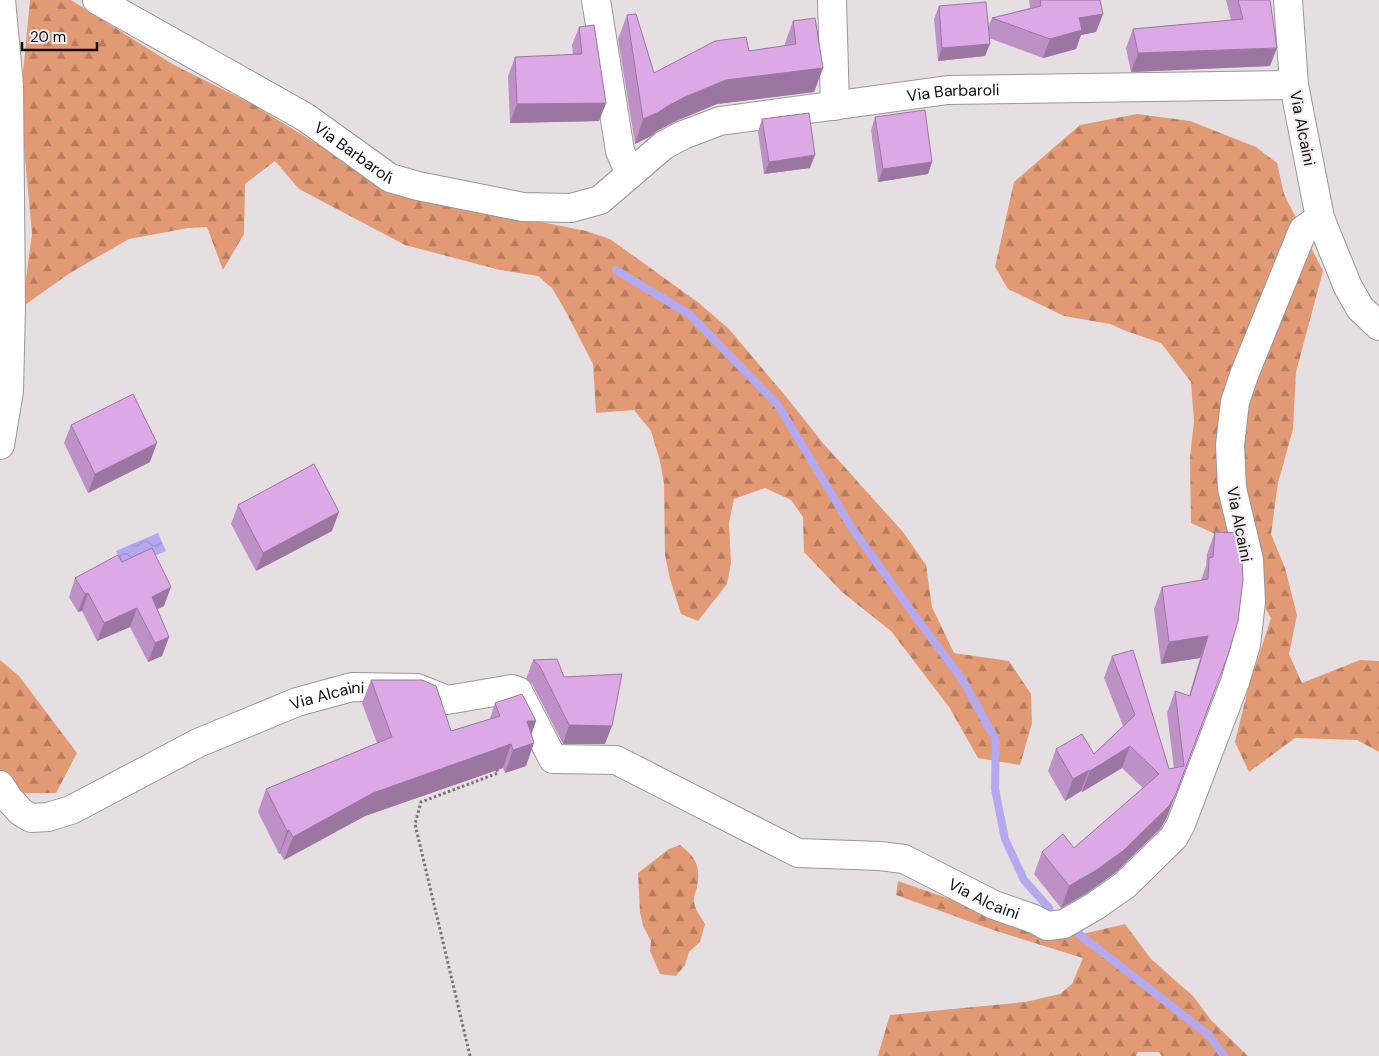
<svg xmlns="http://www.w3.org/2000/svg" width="1379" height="1056" font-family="'DM Sans',sans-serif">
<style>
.forest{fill:url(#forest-firs)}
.water{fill:url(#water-waves)}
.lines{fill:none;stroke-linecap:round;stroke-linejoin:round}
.stream{stroke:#b4a8ef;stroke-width:8}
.minor-casing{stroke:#9b9698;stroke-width:30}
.path{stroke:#787475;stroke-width:3;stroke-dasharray:2.5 2.5;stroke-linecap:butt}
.minor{stroke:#fff;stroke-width:28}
.wall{fill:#bd91c6}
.shaded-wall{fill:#9a76a1}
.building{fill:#dca9e6;stroke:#9a76a1}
.labels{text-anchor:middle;stroke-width:4;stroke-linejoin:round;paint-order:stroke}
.street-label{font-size:16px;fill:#0e0c0c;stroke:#f3edef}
</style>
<defs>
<pattern id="forest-firs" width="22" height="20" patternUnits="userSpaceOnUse" patternTransform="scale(1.25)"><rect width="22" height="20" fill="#e29a75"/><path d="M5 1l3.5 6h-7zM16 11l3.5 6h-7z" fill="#b67c5e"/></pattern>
<pattern id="water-waves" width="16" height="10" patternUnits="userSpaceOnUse" patternTransform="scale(1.25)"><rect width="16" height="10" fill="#b4a8ef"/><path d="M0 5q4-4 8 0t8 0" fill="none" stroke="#9a8fcc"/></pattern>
</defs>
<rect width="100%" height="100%" fill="#e6dfe2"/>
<!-- forest -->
<path class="forest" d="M 30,0 L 71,0 L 174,65 L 252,104 L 397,193 L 586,231 L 610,239 L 699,303 L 729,329 L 745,348 L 788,399 L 822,442 L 903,532 L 926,565 L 932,607 L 954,653 L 1009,661 L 1031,694 L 1032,723 L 1020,765 L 978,758 L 949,707 L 891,631 L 842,592 L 804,552 L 803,517 L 791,500 L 765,488 L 734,499 L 729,523 L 731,563 L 727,584 L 698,621 L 681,614 L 670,579 L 665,555 L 664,484 L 660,461 L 651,431 L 634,410 L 596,413 L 593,364 L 566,312 L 552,288 L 538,276 L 500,270 L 405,245 L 299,189 L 275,161 L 245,184 L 244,234 L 223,270 L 207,227 L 188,228 L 129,239 L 70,273 L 22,307 L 32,234 L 20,104 Z
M 1137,114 L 1190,121 L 1256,147 L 1277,163 L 1284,194 L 1323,271 L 1296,372 L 1293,429 L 1278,483 L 1271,534 L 1285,568 L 1297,615 L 1289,654 L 1302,683 L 1360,660 L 1379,661 L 1379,752 L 1357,740 L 1295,738 L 1249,772 L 1235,742 L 1248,689 L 1271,618 L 1224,538 L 1191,523 L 1190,457 L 1194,421 L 1191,382 L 1161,343 L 1126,331 L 1110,324 L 1064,316 L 1008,289 L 995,267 L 1014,182 L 1080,125 Z
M 0,660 L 19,676 L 77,753 L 56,793 L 0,793 Z
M 680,845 C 696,857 701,867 697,887 C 696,891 693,898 694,902 C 695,910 701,917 705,924 L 700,942 L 689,952 L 685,965 L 676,976 L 660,974 L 650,951 L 651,941 L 643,926 L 640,912 L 638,873 L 669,849 Z
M 898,881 L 999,916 L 1044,938 L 1087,933 L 1125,924 L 1151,959 L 1193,996 L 1211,1020 L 1248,1056 L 1162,1056 L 1159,1052 L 1138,1052 L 1136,1056 L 878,1056 L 879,1052 L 890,1015 L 1025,1002 L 1060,994 L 1072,984 L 1083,958 L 993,930 L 896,895 Z"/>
<!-- water -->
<path class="water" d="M 158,533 L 166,551 L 124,569 L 116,551 Z"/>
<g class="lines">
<!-- stream -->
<path class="stream" d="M 616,270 L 689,314 L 778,405 L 852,528 L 915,616 L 962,679 L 996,740 L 995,789 L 1005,839 L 1024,880 L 1049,908
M 1079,934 L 1210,1036 L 1224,1056"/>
<!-- minor casing -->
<g class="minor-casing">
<g id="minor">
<path id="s1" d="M 97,0 L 305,117 L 390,178 L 418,186 L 523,207 L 571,208 L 600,200 L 664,145 L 683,135 L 720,121 L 948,90 L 1294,85"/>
<path d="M 596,0 L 620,151 L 630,174"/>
<path d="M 832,0 L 835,106"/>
<path d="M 1320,218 L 1348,287 L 1360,308 L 1379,326"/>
<path d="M 0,445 L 9,391 L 11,307 L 9,85 L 1,0"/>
<path id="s2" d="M 0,785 L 9,799 L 21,812 L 31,818 L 48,817 L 71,810 L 198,743 L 297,702 L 352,687 L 417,688 L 447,700 L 512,689 L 518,691 L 553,759 L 616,760 L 798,853 L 880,856 L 904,859 L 994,905 L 1034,919 L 1047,926 L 1064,924 L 1095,906 L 1125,885 L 1174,837 L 1181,824 L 1235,682 L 1246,645 L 1251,602 L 1249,560 L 1232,488 L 1230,445 L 1235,402 L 1244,375 L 1303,230 L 1320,218 L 1294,85 L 1288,0"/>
</g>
</g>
<!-- path -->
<path class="path" d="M 470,1056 L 415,824 L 421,802 L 498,773 L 496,767"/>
<!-- minor -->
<use href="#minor" class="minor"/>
</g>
<!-- wall -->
<path class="wall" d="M 1029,0 L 1100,0 L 1103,14 L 1096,32 L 1081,35 L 1076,49 L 1043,58 L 989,38 L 985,56 L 938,61 L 934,19 L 939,6 L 988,27 L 992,18 L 1030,8 Z
M 1226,0 L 1270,0 L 1270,66 L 1131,72 L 1126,48 L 1133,29 L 1231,20 Z
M 627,15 L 654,73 L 749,51 L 784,46 L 793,21 L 823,68 L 814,92 L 717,104 L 676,121 L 657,131 L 651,136 L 635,144 L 618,39 Z
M 579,27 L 606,103 L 599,121 L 510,123 L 508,76 L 515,57 L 573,55 L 572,45 Z
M 875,117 L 932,162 L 928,174 L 878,182 L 871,130 Z
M 762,119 L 810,168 L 764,174 L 758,132 Z
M 71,425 L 150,462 L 88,493 L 64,443 Z
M 238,505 L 332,531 L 256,571 L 231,524 Z
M 1215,532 L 1238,621 L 1167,817 L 1161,828 L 1115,873 L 1087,893 L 1061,908 L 1034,874 L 1042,852 L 1074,848 L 1143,788 L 1122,768 L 1082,792 L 1081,791 L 1065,801 L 1048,771 L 1056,749 L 1094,754 L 1123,726 L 1104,678 L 1112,656 L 1169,769 L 1174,768 L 1167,713 L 1175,691 L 1189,696 L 1200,658 L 1161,664 L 1154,609 L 1162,587 L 1201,580 L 1206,566 L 1207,554 Z
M 122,562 L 164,606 L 157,609 L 169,637 L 162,656 L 148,662 L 130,627 L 97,641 L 82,611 L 78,612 L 69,597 L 75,578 Z
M 533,660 L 564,677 L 605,744 L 563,744 L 532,684 L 526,679 Z
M 371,680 L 451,731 L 490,719 L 495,703 L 536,721 L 531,734 L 526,766 L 505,773 L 503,768 L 365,816 L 284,860 L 280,853 L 279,854 L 258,812 L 266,789 L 377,743 L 362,703 Z"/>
<!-- shaded-wall -->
<path class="shaded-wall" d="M 1103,14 L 1096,32 L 1081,35 L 1076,49 L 1043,58 L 1050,39 L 1079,18 Z
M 990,44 L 985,56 L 938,61 L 942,48 Z
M 1277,48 L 1270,66 L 1131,72 L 1138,53 Z
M 823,68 L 814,92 L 717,104 L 676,121 L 657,131 L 651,136 L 635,144 L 643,119 L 685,97 L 726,80 Z
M 606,103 L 599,121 L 510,123 L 517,104 Z
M 815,155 L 810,168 L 764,174 L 769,162 Z
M 932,162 L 928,174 L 878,182 L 883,169 Z
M 157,443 L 150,462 L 88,493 L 95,474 Z
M 339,512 L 332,531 L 256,571 L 263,553 Z
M 171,587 L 164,606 L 145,615 L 152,597 Z
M 88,593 L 82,611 L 78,612 L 85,594 Z
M 137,608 L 130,627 L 97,641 L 104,623 Z
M 1208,636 L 1200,658 L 1161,664 L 1169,642 Z
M 169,637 L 162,656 L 148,662 L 155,643 Z
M 1220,677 L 1167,817 L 1161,828 L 1115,873 L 1087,893 L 1061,908 L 1069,886 L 1169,806 Z
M 527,721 L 536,721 L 528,744 Z
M 569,725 L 612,726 L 605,744 L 563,744 Z
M 534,743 L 526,766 L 505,773 L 513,750 Z
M 511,744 L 503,768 L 365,816 L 284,860 L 293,837 L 373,793 Z
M 1130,746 L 1122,768 L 1082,792 L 1090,771 Z
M 1089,770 L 1081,791 L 1065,801 L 1073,779 Z
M 289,830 L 280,853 L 279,854 L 287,831 Z"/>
<!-- building -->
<path class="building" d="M 1040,0 L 1100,0 L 1103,14 L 1079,18 L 1082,30 L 1050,39 L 992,18 L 1041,6 Z
M 1238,0 L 1270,0 L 1277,48 L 1138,53 L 1133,29 L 1243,19 Z
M 986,2 L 990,44 L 942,48 L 939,6 Z
M 636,14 L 654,73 L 715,41 L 746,37 L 749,51 L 796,44 L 793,21 L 815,18 L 823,68 L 726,80 L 685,97 L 666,107 L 659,112 L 643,119 L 627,15 Z
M 594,25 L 606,103 L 517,104 L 515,57 L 582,54 L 579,27 Z
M 925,110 L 932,162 L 883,169 L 875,117 Z
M 809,113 L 815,155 L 769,162 L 762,119 Z
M 133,394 L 157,443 L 95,474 L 71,425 Z
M 314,464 L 339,512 L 263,553 L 238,505 Z
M 1215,532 L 1240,533 L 1241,540 L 1243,580 L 1238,621 L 1228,655 L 1175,796 L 1169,806 L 1123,851 L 1095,871 L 1069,886 L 1042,852 L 1063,834 L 1074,848 L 1159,774 L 1130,746 L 1090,771 L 1089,770 L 1073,779 L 1056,749 L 1082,734 L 1094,754 L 1135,715 L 1112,656 L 1133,650 L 1169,769 L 1184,766 L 1175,691 L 1190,696 L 1208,636 L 1169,642 L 1162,587 L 1208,579 L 1209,558 L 1213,557 Z
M 152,548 L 171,587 L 152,597 L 169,637 L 155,643 L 137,608 L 104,623 L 88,593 L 85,594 L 75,578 L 118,555 L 122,562 Z
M 557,659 L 564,677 L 622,674 L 612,726 L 569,725 L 539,665 L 533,660 Z
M 371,680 L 422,680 L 436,686 L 451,731 L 500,716 L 495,703 L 522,694 L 536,721 L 527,721 L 534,743 L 513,750 L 511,744 L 373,793 L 293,837 L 289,830 L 287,831 L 266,789 L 392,737 Z"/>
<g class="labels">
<!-- street labels -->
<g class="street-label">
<text dy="6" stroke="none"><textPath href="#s1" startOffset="938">Via Barbaroli</textPath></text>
<text transform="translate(1303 128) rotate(79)" y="6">Via Alcaini</text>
<text dy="6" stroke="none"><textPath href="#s1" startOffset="299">Via Barbaroli</textPath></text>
<text transform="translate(1240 524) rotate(79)" y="6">Via Alcaini</text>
<text dy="6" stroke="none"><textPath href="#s2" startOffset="369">Via Alcaini</textPath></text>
<text dy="6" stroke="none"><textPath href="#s2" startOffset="1104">Via Alcaini</textPath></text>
</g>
</g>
<!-- scale -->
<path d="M22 42v8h75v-8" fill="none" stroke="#0e0c0c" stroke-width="2.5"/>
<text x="30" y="42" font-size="15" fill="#0e0c0c" stroke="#f3edef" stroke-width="4" paint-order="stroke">20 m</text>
</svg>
